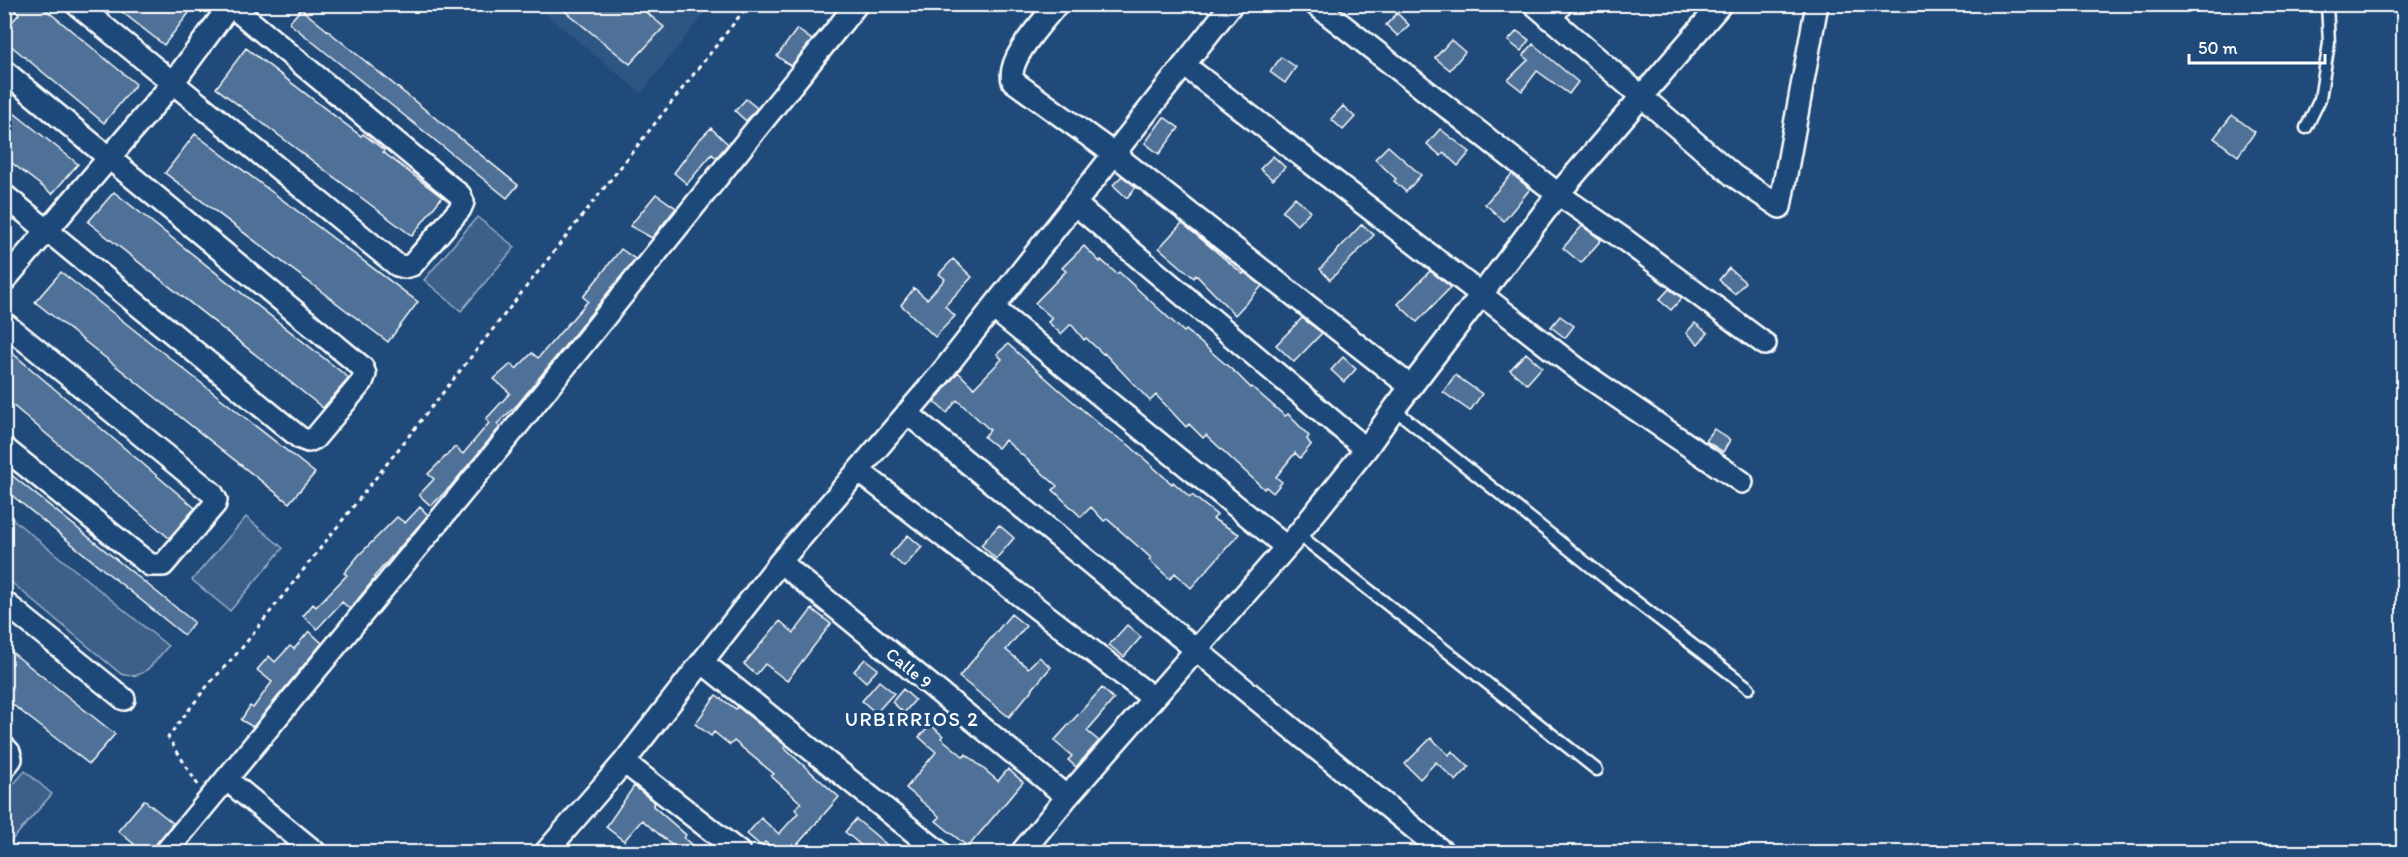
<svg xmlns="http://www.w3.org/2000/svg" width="2408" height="857" font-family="Itim,sans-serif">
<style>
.built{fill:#2e5683}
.green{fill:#3c618b;stroke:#9eb0c5;stroke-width:1.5}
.building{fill:#507197;stroke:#fff;stroke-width:1.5}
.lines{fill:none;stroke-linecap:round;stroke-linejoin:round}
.service-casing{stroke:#fff;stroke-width:15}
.minor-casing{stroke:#fff;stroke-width:26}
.path{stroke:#fff;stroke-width:3;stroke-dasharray:4.5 4.5;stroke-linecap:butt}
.service{stroke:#1f4a7a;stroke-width:10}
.minor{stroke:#1f4a7a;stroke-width:21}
.labels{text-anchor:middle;stroke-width:6;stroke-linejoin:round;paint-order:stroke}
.street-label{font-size:18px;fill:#fff;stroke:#1f4a7a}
.neighbourhood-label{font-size:20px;letter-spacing:1.5px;fill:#fff;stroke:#1f4a7a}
</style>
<rect width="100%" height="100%" fill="#1f4a7a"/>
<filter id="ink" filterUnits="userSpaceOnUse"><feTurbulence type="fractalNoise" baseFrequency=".0167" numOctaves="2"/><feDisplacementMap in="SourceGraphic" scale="12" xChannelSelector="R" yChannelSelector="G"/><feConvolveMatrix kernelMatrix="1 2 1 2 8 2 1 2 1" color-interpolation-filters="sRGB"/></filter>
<g filter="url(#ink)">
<!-- built -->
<path class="built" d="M 534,5 L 711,5 L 641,93 Z"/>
<!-- green -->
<path class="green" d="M 477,217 L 515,247 L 461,311 L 424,280 Z
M 4,512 L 168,646 C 154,662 144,682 121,674 L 5,577 Z
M 246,517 L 283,548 L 230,611 L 192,580 Z
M 25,771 L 52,794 L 5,848 L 5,794 Z"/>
<!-- building -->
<path class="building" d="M 7,4 L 39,4 L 136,84 L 104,123 L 4,40 L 4,31 L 19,14 Z
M 112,4 L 196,4 L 164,45 Z
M 556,4 L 636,4 L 664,27 L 630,64 Z
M 301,9 L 518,185 L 507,198 L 289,23 Z
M 1397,13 L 1409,25 L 1398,36 L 1386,25 Z
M 797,29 L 812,40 L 791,66 L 777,56 Z
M 1517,31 L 1529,40 L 1521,51 L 1508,41 Z
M 1451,40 L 1465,52 L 1450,70 L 1435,58 Z
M 1533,44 L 1578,82 L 1569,94 L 1537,71 L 1522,91 L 1508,80 L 1528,60 L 1523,56 Z
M 246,48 L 361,136 L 363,134 L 384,150 L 383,152 L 442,197 L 412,236 L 216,88 Z
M 1281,57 L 1296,67 L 1285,83 L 1270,72 Z
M 746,99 L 757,108 L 746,121 L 735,111 Z
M 4,105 L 78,164 L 52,194 L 4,157 Z
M 1343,106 L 1355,117 L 1343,130 L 1331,119 Z
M 2232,115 L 2255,132 L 2238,156 L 2214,138 Z
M 1164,117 L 1179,128 L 1159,154 L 1145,143 Z
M 711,128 L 728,144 L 716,158 L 712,154 L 687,184 L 674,173 L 697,142 Z
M 1440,129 L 1470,152 L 1458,166 L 1444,153 L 1441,156 L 1427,144 Z
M 195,134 L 418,302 L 388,342 L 165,173 Z
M 1388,146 L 1421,175 L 1406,192 L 1394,181 L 1396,179 L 1375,159 Z
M 1273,156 L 1285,167 L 1273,180 L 1260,169 Z
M 1512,174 L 1530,189 L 1504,221 L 1485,204 Z
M 1122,176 L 1136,187 L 1127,198 L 1113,185 Z
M 114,192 L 349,378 L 323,408 L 88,222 Z
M 656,194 L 676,208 L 652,238 L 630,226 Z
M 1295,197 L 1310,211 L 1297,225 L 1282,211 Z
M 1182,223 L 1243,274 L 1244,272 L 1262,286 L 1235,315 L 1196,275 L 1194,278 L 1159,248 Z
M 1362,224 L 1374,235 L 1330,280 L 1320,269 Z
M 1582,226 L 1601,240 L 1581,263 L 1563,248 Z
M 1084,246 L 1100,262 L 1101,260 L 1117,274 L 1119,272 L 1184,332 L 1186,330 L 1238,375 L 1251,388 L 1252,387 L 1285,416 L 1288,414 L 1309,436 L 1307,439 L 1311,445 L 1300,458 L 1295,453 L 1276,477 L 1282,482 L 1273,493 L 1266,487 L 1264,489 L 1206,435 L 1203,438 L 1189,424 L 1186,427 L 1156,395 L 1150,401 L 1104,353 L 1103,354 L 1086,338 L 1084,340 L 1071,324 L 1061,334 L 1048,322 L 1052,318 L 1035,303 L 1066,271 L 1062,268 Z
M 621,249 L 635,259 L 518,404 L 497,424 L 500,427 L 450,487 L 431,506 L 419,495 L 434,479 L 428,474 L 455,447 L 463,454 L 489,423 L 486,419 L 510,393 L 494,379 L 511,364 L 516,369 L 532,353 L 538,358 L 588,301 L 583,297 Z
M 953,259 L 972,277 L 945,306 L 955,316 L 935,337 L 901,305 L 914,288 L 927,299 L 945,279 L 939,274 Z
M 1729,268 L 1745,282 L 1735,294 L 1719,280 Z
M 1430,271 L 1451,287 L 1417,322 L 1398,304 Z
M 61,272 L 315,473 L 289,503 L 35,302 Z
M 1669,289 L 1682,298 L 1671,310 L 1659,300 Z
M 1560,316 L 1574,326 L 1565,338 L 1551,327 Z
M 1302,318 L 1322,333 L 1294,362 L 1276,345 Z
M 1695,323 L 1708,333 L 1698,344 L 1686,333 Z
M 1008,344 L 1056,387 L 1105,429 L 1129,445 L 1172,484 L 1173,482 L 1190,497 L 1192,495 L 1217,515 L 1213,519 L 1239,534 L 1191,588 L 1175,573 L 1170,579 L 1149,560 L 1151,558 L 1107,519 L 1104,521 L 1091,507 L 1081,517 L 1053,490 L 1057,486 L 1005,440 L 998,448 L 984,437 L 990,430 L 957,400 L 947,413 L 934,402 L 958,372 L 974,388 L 1002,359 L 997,354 Z
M 4,346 L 195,508 L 169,538 L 4,398 Z
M 1526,353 L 1542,367 L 1527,384 L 1510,370 Z
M 1343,357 L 1356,369 L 1344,382 L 1331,370 Z
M 1455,375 L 1482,394 L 1470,411 L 1443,392 Z
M 1714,429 L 1730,440 L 1723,452 L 1706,441 Z
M 4,469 L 194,622 L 184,635 L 4,489 Z
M 420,507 L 428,515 L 374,577 L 375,578 L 350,609 L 342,602 L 317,629 L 303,616 L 313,604 L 316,607 L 347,575 L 344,573 L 359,555 L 397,517 L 405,523 Z
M 999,525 L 1014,538 L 996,559 L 981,545 Z
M 908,535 L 922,547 L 904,567 L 890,555 Z
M 812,609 L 831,624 L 787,681 L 765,664 L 756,675 L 744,664 L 780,621 L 794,633 Z
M 1011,614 L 1026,626 L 1006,650 L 1028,668 L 1039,657 L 1051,667 L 1009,717 L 959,677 Z
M 1127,625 L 1141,637 L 1124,657 L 1109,645 Z
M 309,631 L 322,643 L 253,727 L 241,720 L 250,706 L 253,708 L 272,682 L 257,670 L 269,656 L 275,662 L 290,646 L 294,649 Z
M 4,646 L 115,734 L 89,764 L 4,698 Z
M 865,659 L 878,669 L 866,682 L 854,671 Z
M 879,681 L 894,693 L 876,713 L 862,701 Z
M 1102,688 L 1114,699 L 1087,731 L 1099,741 L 1076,767 L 1068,760 L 1072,756 L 1054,741 Z
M 903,689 L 915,700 L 904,713 L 892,702 Z
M 716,695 L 736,709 L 738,707 L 786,746 L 784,748 L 839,797 L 797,845 L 806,852 L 777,852 L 765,842 L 761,846 L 747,834 L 761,818 L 779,834 L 798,813 L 795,809 L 801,803 L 771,776 L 774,774 L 734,741 L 730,745 L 714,732 L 711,736 L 695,724 Z
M 931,725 L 943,736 L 941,738 L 964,757 L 966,754 L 998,781 L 1008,769 L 1023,782 L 968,847 L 936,821 L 940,817 L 906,788 L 936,752 L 919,737 Z
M 1431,738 L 1449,755 L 1452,751 L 1469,767 L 1456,781 L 1436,762 L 1420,779 L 1405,764 Z
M 634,786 L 655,803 L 653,806 L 686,835 L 684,838 L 700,852 L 680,852 L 642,820 L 624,841 L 606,827 Z
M 144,800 L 173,823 L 156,844 L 153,852 L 127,852 L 134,844 L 118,831 Z
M 856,819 L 872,832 L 895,852 L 869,852 L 845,832 Z"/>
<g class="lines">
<!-- service casing -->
<g class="service-casing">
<path id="service" d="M 2306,128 L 2320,99 L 2329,43 L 2327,4
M 1394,409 L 1605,578 L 1749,688
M 1298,534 L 1597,770"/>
</g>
<!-- minor casing -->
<g class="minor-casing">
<path id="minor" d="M 76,4 L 397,265 L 404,267 L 412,265 L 460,209 L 463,202 L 460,195 L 229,4
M 1057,4 C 1043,22 1006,59 1013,81 L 1114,154 L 1411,387
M 1315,4 L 1558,194 L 1625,240 L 1765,344
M 1534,4 L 1734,176 L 1780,207 L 1817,4
M 1550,19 L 1562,4
M 1184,65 L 1584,374 L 1742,482
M 4,71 L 362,367 L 365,374 L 362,382 L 315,438 L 308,441 L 300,438 L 4,195
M 1075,204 L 1366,449
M 4,281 L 172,84 L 231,4
M 993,308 L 1285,546
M 4,323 L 212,493 L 216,500 L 215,504 L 163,565 L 150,565 L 4,448
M 907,413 L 1443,852
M 859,471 L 1153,698
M 780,562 L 1067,797
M 4,602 L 124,699
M 702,662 L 939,852
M 4,747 L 9,752 L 11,759 L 4,768
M 624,762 L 739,852
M 226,779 L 315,852
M 166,852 L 513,431 L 857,4
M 546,852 L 624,762 L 780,562 L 939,376 L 1232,4
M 1022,852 L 1067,797 L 1298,534 L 1366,449 L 1394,409 L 1558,194 L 1721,4"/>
</g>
<!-- path -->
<path class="path" d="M 198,785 L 168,737 L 208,685 L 241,649 L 749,4"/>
<!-- service -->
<use href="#service" class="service"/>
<!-- minor -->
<use href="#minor" class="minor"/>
</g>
</g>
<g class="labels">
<!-- street labels -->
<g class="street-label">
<text transform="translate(909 668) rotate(39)" y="6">Calle 9</text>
</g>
<!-- neighbourhood labels -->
<g class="neighbourhood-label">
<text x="912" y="726">URBIRRIOS 2</text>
</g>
</g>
<!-- margin -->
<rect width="2408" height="857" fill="none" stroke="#1f4a7a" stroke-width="24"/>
<rect x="12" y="12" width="2384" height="833" fill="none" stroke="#fff" stroke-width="2" filter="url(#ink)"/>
<!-- scale -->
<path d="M2189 54v9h136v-9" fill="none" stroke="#ffffff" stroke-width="3"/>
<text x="2198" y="54" font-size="18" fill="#ffffff" stroke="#1f4a7a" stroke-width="4.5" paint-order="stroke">50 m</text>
</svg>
